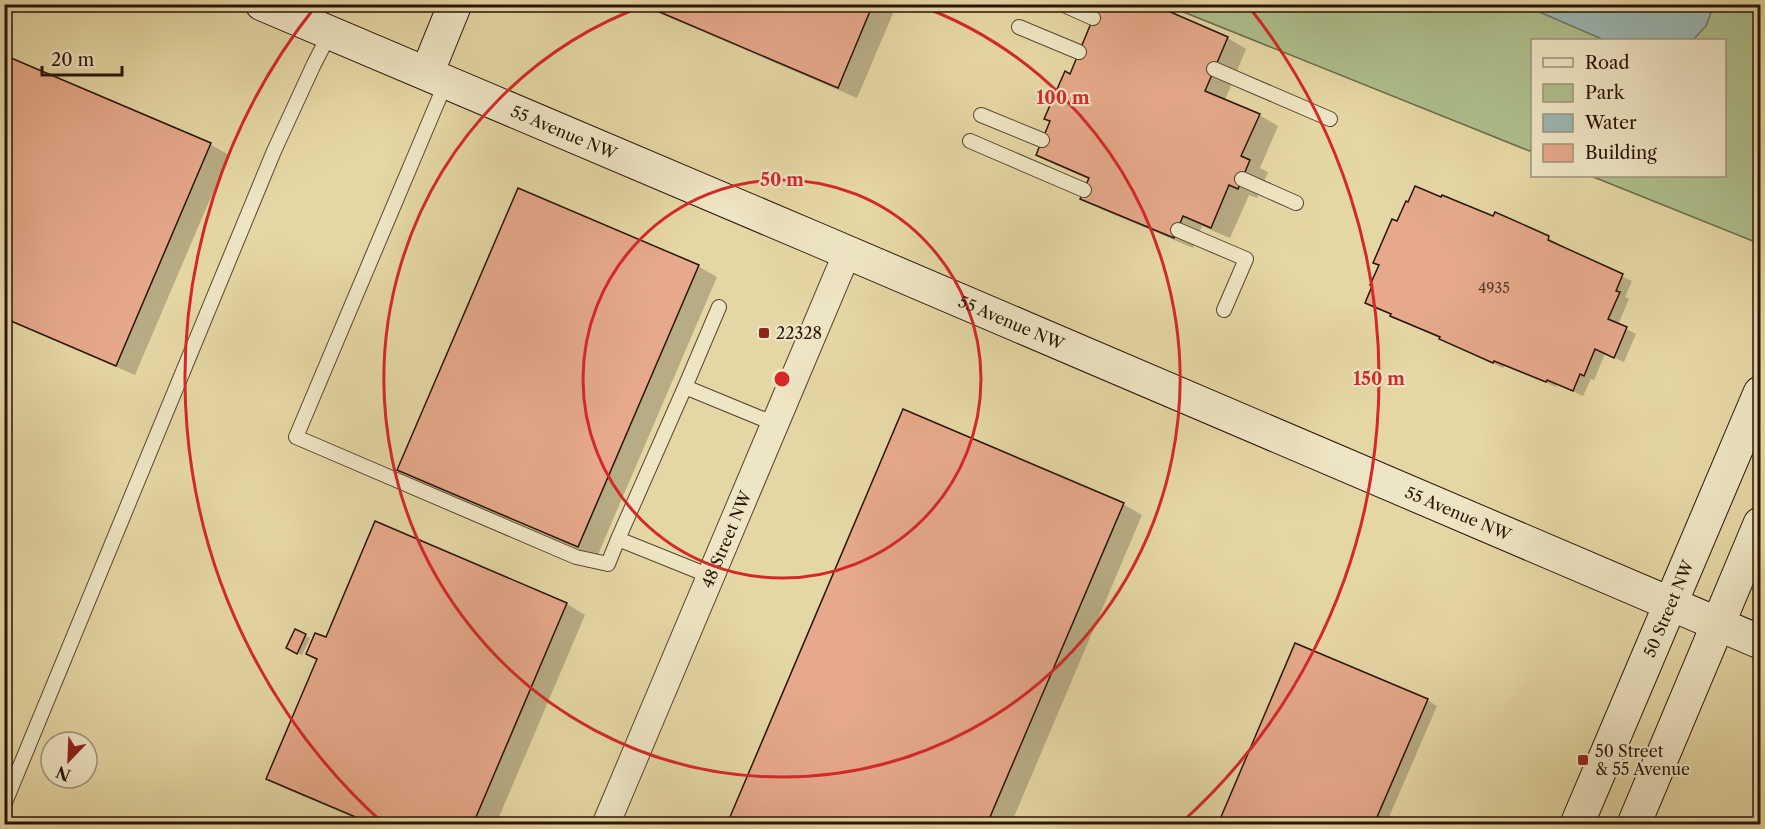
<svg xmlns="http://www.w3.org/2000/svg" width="1765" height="829" font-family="'Libre Caslon Text',serif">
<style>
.green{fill:#aebf8c;stroke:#6c6a48;stroke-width:1.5}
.water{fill:#9ab7b2;stroke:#6d766d;stroke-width:1.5}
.shadow{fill:#0003}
.building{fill:#e6a98b;stroke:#2a1405;stroke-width:1.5}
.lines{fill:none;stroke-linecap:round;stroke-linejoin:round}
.lane-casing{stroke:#59452d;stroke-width:16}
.street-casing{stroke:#59452d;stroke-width:29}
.secondary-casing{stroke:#2a1405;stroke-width:35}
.lane{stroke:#eee5c4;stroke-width:14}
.street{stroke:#eee5c4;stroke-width:27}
.secondary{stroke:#eee5c4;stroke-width:33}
.ring{fill:none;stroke:#d62828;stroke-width:3}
.poi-dot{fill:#8f2418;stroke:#eee5c4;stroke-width:2}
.labels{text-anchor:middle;stroke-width:4.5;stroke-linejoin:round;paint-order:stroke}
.number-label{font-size:14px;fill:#593926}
.street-label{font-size:16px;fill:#2a1405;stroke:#eee5c4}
.poi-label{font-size:16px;fill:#2a1405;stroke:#eee5c4;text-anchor:start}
.centre{fill:#d62828;stroke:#eee5c4;stroke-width:3}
.ring-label{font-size:18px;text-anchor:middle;font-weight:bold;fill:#d62828;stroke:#eee5c4;stroke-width:4.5;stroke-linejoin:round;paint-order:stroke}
</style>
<rect width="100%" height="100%" fill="#e5d7a5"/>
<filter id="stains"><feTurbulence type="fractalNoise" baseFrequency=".00333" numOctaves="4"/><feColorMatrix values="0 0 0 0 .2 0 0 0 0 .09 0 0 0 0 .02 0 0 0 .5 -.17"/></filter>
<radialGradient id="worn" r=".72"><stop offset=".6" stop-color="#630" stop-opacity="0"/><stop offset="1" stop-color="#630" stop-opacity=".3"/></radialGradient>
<!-- green -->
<path class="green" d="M 1166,5 L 1760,5 L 1760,244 L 1591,176 L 1724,176 L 1724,40 L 1532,40 L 1532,152 Z"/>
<!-- water -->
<path class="water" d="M 1523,5 L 1714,5 L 1706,26 L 1693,40 L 1604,40 Z"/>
<!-- shadow -->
<path class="shadow" d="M 638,4 L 897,4 L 857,98 Z
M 1149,4 L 1228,38 L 1246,49 L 1225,100 L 1259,115 L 1278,126 L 1260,168 L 1268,172 L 1257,198 L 1249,195 L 1230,238 L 1202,226 L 1193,248 L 1101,209 L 1082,198 L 1090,180 L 1056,165 L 1037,155 L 1071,76 Z
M 4,57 L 210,144 L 229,155 L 135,375 L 4,319 Z
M 1548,238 L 1558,243 L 1557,246 L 1632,281 L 1625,297 L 1629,299 L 1618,325 L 1636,334 L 1624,362 L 1605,354 L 1594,380 L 1591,379 L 1583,396 L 1557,384 L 1556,387 L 1505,365 L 1503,368 L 1392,316 Z
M 698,266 L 717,277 L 597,557 L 417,480 L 399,469 Z
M 903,411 L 1123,504 L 1142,515 L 1011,824 L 729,824 Z
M 376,523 L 567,604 L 585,615 L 496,824 L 369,824 L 286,789 L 267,779 Z
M 296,631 L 310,638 L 302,655 L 288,648 Z
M 1296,645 L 1427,700 L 1437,706 L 1386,824 L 1220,824 Z"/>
<!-- building -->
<path class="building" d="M 641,4 L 873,4 L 838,88 Z
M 1099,4 L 1152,4 L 1228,37 L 1205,91 L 1260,114 L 1241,156 L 1250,160 L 1238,189 L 1229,185 L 1211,228 L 1183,216 L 1174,238 L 1080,199 L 1089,178 L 1036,155 L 1050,121 L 1044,119 L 1065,71 L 1070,74 Z
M 4,55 L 211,143 L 116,366 L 4,318 Z
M 1415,186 L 1441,197 L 1442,195 L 1493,216 L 1495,212 L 1549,236 L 1548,240 L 1623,274 L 1616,291 L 1620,292 L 1608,319 L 1627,327 L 1614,358 L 1595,349 L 1584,376 L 1580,374 L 1573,391 L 1547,380 L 1546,382 L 1494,361 L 1493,363 L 1439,339 L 1440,337 L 1390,316 L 1391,314 L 1365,303 L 1372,286 L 1370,285 L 1379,265 L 1373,263 L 1392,219 L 1397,221 L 1406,201 L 1408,202 Z
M 518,188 L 699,265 L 578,547 L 397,470 Z
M 903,409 L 1124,503 L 987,824 L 727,824 Z
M 375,521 L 567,603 L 473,824 L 372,824 L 266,779 L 317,659 L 306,654 L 315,633 L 326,637 Z
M 295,629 L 306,634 L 297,654 L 286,648 Z
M 1295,643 L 1428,699 L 1374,824 L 1218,824 Z"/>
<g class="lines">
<!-- lane casing -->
<g class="lane-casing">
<path id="lane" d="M 1062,4 L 1093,18
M 1019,27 L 1079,52
M 1214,69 L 1330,119
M 446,82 L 296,437 L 576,557 L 608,564 L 618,539
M 981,115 L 1042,140
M 970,141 L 1084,190
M 1242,179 L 1296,203
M 1178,230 L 1246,259 L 1224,310
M 685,387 L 719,307
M 710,576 L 618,539 L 685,387 L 775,424
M 4,805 L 274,151 L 314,64 L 330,33"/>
</g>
<!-- street casing -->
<g class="street-casing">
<g id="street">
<path id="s1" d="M 606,824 L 847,253"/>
</g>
</g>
<!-- secondary casing -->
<g class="secondary-casing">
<g id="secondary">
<path id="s2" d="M 262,4 L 816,239 L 1760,642"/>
<path d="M 427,73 L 455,4"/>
<path id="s3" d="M 1577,824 L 1760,393"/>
<path d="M 1634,824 L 1760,524"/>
</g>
</g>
<!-- lane -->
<use href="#lane" class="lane"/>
<!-- street -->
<use href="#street" class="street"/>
<!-- secondary -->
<use href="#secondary" class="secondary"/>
</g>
<!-- distance rings -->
<g class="ring">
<circle cx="782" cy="379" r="199"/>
<path d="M918 5A398 398 0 1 1 646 5"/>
<path d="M383 823A597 597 0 0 1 315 7M1249 7A597 597 0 0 1 1181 823"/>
</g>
<!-- markers -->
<g class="poi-dot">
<rect x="758" y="327" width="12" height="12" rx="3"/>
<rect x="1577" y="754" width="12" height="12" rx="3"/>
</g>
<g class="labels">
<!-- number labels -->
<g class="number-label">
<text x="1494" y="293">4935</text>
</g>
<!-- street labels -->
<g class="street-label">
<text dy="6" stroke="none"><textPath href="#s2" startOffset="328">55 Avenue NW</textPath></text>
<text dy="6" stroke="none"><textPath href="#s2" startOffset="814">55 Avenue NW</textPath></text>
<text dy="6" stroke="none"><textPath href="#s2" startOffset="1300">55 Avenue NW</textPath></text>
<text dy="6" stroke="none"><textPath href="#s1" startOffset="309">48 Street NW</textPath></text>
<text dy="6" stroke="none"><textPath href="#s3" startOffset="234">50 Street NW</textPath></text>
</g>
<!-- poi labels -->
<g class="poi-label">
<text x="776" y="339">22328</text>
<text x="1595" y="757">50 Street<tspan x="1595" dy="18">&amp; 55 Avenue</tspan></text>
</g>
</g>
<circle cx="782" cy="379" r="9" class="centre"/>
<g class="ring-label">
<text x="1063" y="104">100 m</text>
<text x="782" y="186">50 m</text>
<text x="1379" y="385">150 m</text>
</g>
<!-- margin -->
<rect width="1765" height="829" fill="none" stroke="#e5d7a5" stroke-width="24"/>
<rect x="6" y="6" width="1753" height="817" fill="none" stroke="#2a1405" stroke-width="3"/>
<rect x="12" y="12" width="1741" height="805" fill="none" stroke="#2a1405" stroke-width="1.5"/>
<!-- legend -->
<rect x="1531" y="39" width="195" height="138" fill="#eee5c4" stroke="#a09178" stroke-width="1.5"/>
<rect x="1543" y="58" width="30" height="9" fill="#eee5c4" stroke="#a09178" stroke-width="1.5"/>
<text x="1585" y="69" font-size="18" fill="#2a1405">Road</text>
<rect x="1543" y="84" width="30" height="18" fill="#aebf8c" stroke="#a09178" stroke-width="1.5"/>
<text x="1585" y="99" font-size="18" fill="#2a1405">Park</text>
<rect x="1543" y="114" width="30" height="18" fill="#9ab7b2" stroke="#a09178" stroke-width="1.5"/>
<text x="1585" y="129" font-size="18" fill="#2a1405">Water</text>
<rect x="1543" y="144" width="30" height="18" fill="#e6a98b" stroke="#a09178" stroke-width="1.5"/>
<text x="1585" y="159" font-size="18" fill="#2a1405">Building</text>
<!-- north arrow -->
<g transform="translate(69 760) rotate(203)"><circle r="28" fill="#eee5c4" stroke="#a09178" stroke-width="1.5"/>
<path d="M0-4.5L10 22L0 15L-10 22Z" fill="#8f2418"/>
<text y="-9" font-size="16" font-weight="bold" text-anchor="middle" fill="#2a1405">N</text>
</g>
<!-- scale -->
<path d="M42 66v9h80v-9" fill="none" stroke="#2a1405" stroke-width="3"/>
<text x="51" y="66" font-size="18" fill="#2a1405" stroke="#eee5c4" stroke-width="4.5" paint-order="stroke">20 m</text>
<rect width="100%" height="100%" filter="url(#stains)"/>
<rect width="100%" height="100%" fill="url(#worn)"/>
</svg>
